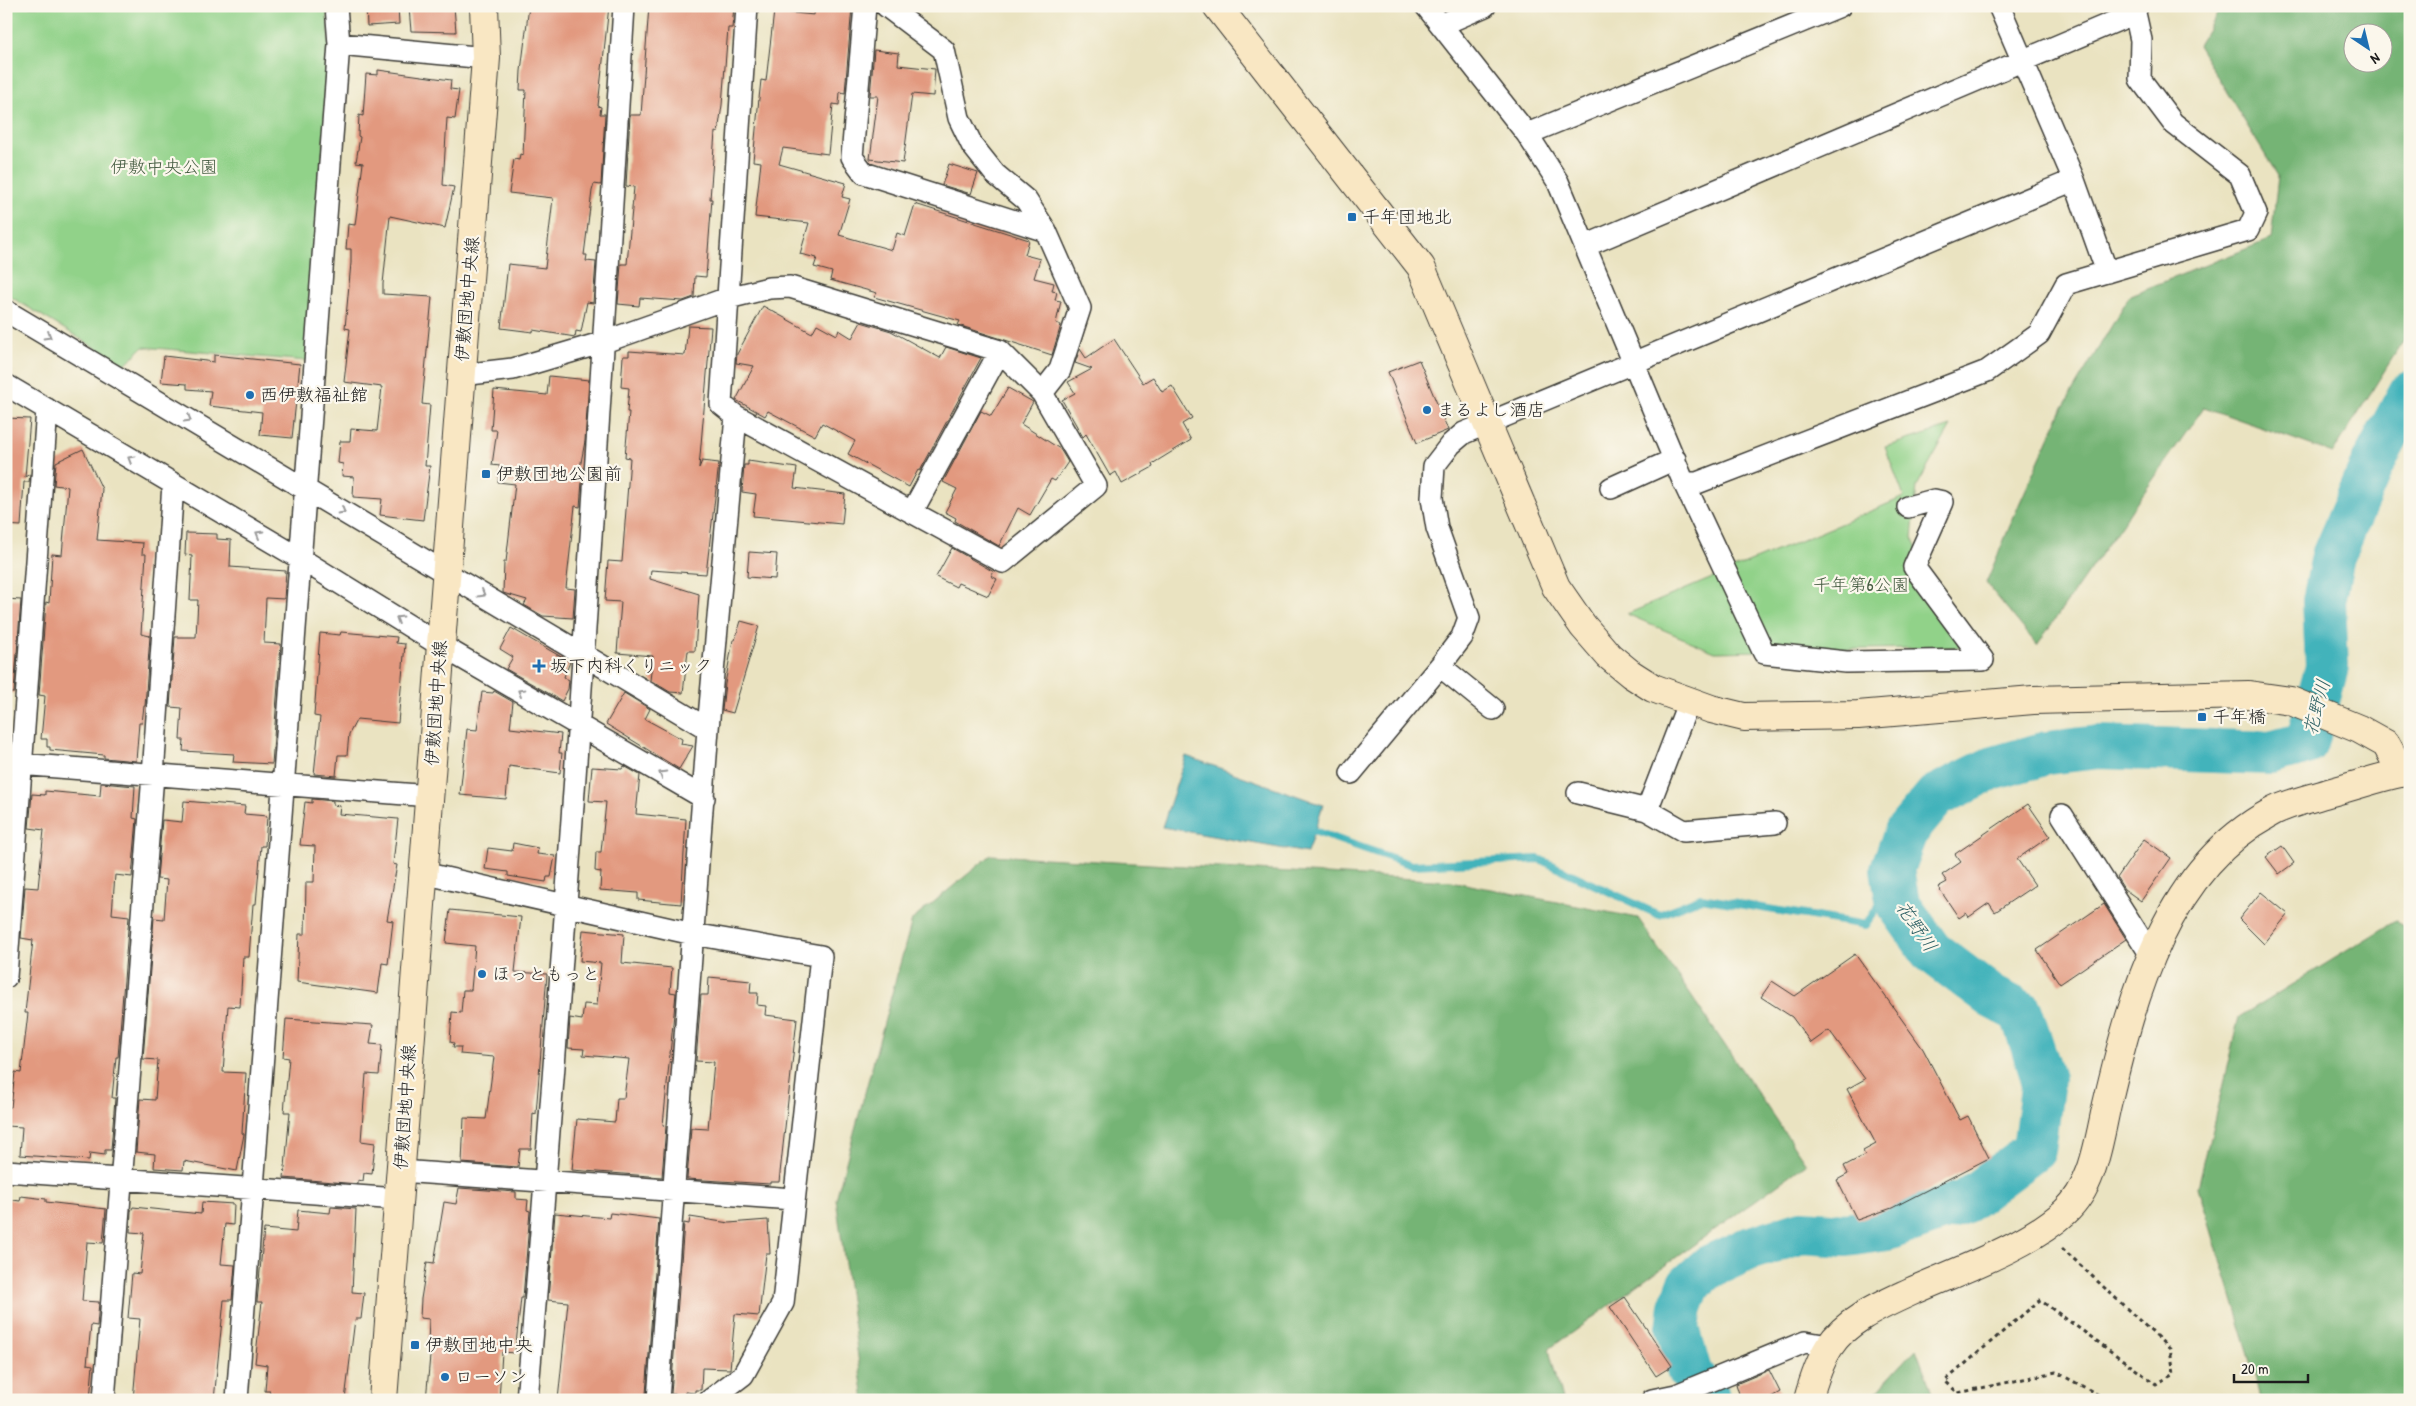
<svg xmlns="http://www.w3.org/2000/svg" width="2416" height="1406" font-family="'Patrick Hand','Klee One',sans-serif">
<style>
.green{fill:#91d289;stroke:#567752}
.forest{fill:#74b475;stroke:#486848;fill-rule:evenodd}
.water{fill:#43b3bb;stroke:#30686c}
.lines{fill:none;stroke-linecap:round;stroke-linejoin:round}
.stream{stroke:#43b3bb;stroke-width:8}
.river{stroke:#43b3bb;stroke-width:44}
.building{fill:#e2997f}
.street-casing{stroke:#3b3a35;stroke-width:24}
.secondary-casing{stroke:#3b3a35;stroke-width:30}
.path{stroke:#3b3a35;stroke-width:3;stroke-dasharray:4 4;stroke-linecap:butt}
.street{stroke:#fff;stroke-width:21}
.secondary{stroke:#f9e7c3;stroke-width:28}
.oneway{stroke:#999}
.poi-dot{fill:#1f6fb2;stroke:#fbf7ec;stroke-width:2}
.labels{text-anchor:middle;stroke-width:4.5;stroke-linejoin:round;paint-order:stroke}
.park-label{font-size:18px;fill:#455c42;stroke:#fbf7ec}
.poi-label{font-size:18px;fill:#1c1c1c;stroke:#fbf7ec;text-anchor:start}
.street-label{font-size:18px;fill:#1c1c1c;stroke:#fbf7ec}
.water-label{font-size:19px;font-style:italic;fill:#2e6064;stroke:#fbf7ec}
</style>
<rect width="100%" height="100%" fill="#fbf7ec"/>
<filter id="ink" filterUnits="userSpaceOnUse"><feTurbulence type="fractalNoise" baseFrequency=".02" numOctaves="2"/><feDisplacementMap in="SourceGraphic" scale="10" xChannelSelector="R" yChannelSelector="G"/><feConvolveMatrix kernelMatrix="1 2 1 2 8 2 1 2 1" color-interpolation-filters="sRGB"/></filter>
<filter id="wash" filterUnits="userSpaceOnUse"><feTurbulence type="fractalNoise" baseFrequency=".0096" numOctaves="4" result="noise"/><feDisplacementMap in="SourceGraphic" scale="20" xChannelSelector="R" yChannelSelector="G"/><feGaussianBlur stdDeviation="1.12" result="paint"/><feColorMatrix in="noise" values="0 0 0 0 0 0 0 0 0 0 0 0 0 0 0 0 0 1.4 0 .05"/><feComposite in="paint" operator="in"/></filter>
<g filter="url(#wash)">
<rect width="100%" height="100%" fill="#eae3c1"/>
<!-- green -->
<path class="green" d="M 6,6 L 327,6 L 330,62 L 307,361 L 143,347 L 124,365 L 6,294 Z
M 1951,426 L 1917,486 L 1912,538 L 1962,647 L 1715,652 L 1627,614 L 1904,497 L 1885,447 Z"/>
<!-- forest -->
<path class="forest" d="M 2222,6 L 2410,6 L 2410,330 L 2333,453 L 2204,407 L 2037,645 L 1986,583 L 2017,509 L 2062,409 L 2130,295 L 2271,239 L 2278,176 L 2198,45 ZM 2354,32 L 2384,32 L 2384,62 L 2354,62 Z
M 991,855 L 1450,881 L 1638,918 L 1806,1164 L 1549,1349 L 1562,1400 L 864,1400 L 836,1199 L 912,920 Z
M 2397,920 L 2410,934 L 2410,1400 L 2260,1400 L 2255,1375 L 2198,1187 L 2239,1017 Z
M 1916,1349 L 1935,1400 L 1869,1400 Z"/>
<!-- water -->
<path class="water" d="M 1186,756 L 1323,805 L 1307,853 L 1162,827 Z"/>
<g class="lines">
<!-- stream -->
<path class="stream" d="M 1305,828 L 1412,865 L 1539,859 L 1659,915 L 1701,898 L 1866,925 L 1894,883"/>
<!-- river -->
<path class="river" d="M 1709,1400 L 1690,1372 L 1678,1328 L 1681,1307 L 1689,1285 L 1709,1267 L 1748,1249 L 1802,1232 L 1846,1235 L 1887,1229 L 1966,1201 L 2034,1150 L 2043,1079 L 2021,1012 L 1992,997 L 1931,951 L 1898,904 L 1892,869 L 1906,832 L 1936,796 L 1991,769 L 2047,753 L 2099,747 L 2271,753 L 2307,743 L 2327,667 L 2324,601 L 2333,556 L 2372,465 L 2410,393"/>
</g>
<g id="blocks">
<!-- building -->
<path class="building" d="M 366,6 L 398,6 L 399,24 L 367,26 Z
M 454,6 L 456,32 L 411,31 L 409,8 Z
M 529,6 L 609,6 L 598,106 L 601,107 L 600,114 L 605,114 L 601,185 L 594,184 L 592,191 L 584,255 L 587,255 L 586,261 L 596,262 L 593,303 L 587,302 L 581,332 L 576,331 L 575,337 L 533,330 L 533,332 L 501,328 L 508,264 L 545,268 L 553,198 L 509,193 L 514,159 L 519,160 L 520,154 L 523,155 L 526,90 L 520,90 L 521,71 Z
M 649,6 L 734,6 L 732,28 L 728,28 L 722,105 L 718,133 L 715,132 L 710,199 L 712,199 L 706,277 L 695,276 L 694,297 L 683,301 L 640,298 L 639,306 L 618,304 L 621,264 L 627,264 L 634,187 L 626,186 L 630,115 L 641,115 Z
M 815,6 L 852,6 L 845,93 L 840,92 L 839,105 L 833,104 L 828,154 L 783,148 L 779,164 L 846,183 L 842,197 L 850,199 L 839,235 L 892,250 L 897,233 L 905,236 L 915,204 L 1029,240 L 1025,255 L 1040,259 L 1034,278 L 1054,283 L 1052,291 L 1057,292 L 1055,300 L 1061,301 L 1056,323 L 1061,325 L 1052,355 L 958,325 L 960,321 L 874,297 L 877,293 L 830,280 L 832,272 L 814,267 L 817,258 L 800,254 L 809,223 L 755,217 L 761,162 L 753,161 L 758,108 L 761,80 L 766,81 L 774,11 L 814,15 Z
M 874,50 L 899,53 L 898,65 L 935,69 L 933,96 L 912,94 L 903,163 L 870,159 L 878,96 L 870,96 Z
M 378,70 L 451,80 L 450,89 L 459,90 L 455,119 L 447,118 L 443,185 L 454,187 L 445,228 L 390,216 L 383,284 L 383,294 L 432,297 L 422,404 L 430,405 L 425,466 L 430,466 L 423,520 L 380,515 L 382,499 L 353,497 L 354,477 L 342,476 L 343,464 L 338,463 L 340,441 L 350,441 L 351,429 L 377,431 L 382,387 L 344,382 L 350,329 L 345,328 L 351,263 L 351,249 L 346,249 L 348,224 L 355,225 L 363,163 L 356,162 L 360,137 L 358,136 L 359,115 L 363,116 L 366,74 L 378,75 Z
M 949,164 L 978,173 L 971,194 L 942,185 Z
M 763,306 L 812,333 L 817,324 L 837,335 L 839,330 L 852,338 L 861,322 L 891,331 L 940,358 L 946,347 L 981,358 L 920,471 L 918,470 L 909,487 L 848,454 L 855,441 L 822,423 L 815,436 L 768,411 L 765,416 L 736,400 L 754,366 L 736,363 L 737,354 Z
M 688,326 L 711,327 L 699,468 L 702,461 L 719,463 L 706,574 L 651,570 L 650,579 L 699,594 L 695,651 L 688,651 L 683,693 L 670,692 L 650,680 L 653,656 L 617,653 L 621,602 L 605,601 L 608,561 L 622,562 L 630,458 L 625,457 L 629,412 L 627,412 L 629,388 L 621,387 L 623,356 L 629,356 L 629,351 L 685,355 Z
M 1114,339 L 1143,383 L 1153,377 L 1162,392 L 1172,386 L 1192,418 L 1182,424 L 1191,440 L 1152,464 L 1153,467 L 1122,484 L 1116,472 L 1110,476 L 1086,434 L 1083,437 L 1062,400 L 1075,393 L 1068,382 L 1092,369 L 1075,363 L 1080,349 L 1086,358 Z
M 214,355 L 300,364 L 292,438 L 260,435 L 262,412 L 209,406 L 211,391 L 187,389 L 187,384 L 161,382 L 164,356 L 214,362 Z
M 1419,360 L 1448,430 L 1417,443 L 1388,372 Z
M 549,376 L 589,380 L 585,441 L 580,468 L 583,468 L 580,507 L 575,506 L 566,588 L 575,589 L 573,618 L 543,616 L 524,605 L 527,600 L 503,593 L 504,562 L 506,562 L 515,484 L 498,482 L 500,466 L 492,465 L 497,430 L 491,430 L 494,390 L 547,395 Z
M 1008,388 L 1033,402 L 1021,424 L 1060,449 L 1068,462 L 1055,481 L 1051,479 L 1030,515 L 1018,508 L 999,546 L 955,521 L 956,518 L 945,512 L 957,489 L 943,482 L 981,411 L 991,416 Z
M 6,418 L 30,419 L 25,477 L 30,474 L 29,482 L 24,482 L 21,526 L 6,525 Z
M 83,449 L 102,489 L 97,540 L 143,543 L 142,554 L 146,554 L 141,634 L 150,636 L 145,706 L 144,706 L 142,723 L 139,723 L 136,761 L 104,758 L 104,755 L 50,750 L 50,747 L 47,747 L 47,739 L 41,739 L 45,696 L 39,695 L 46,602 L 49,603 L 52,554 L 62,555 L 68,487 L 54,485 L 56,462 Z
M 748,461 L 797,468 L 794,488 L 845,494 L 842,524 L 753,516 L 756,494 L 742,492 L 744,465 L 748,465 Z
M 186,533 L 217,534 L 217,539 L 231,540 L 230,567 L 286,571 L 284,599 L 266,598 L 264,643 L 281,644 L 272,764 L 233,762 L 234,754 L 183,751 L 184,740 L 180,740 L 182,708 L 170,707 L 175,637 L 196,637 L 198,600 L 190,600 L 192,556 L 185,555 Z
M 952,548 L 994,572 L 991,576 L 997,579 L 988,596 L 958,583 L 956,587 L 936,577 Z
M 749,552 L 777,554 L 775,579 L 747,577 Z
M 6,599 L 21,600 L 14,693 L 6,693 Z
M 741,621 L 759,626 L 733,713 L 722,710 L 725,684 L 733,640 L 735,640 Z
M 511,628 L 570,662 L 564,677 L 569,680 L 568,689 L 562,701 L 506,669 L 513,657 L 500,649 Z
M 341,632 L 397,637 L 396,643 L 405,644 L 398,723 L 357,719 L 349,734 L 347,755 L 338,755 L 336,776 L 314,774 L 320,717 L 314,716 L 320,633 L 340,635 Z
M 494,691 L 513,702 L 510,728 L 561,734 L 559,753 L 562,753 L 560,773 L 509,766 L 506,799 L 460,795 L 467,729 L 477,730 L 482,692 L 493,693 Z
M 624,693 L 650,709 L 645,719 L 682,739 L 681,744 L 693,746 L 679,769 L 606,724 Z
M 624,766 L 640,775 L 636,814 L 686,819 L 681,904 L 638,900 L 638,893 L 600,890 L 601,872 L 595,871 L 596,852 L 601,852 L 606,802 L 589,801 L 592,767 L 622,769 Z
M 101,783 L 135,786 L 133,818 L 137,819 L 132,877 L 115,875 L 112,914 L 129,916 L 118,1057 L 116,1057 L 112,1098 L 115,1098 L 111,1150 L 105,1150 L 105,1155 L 90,1153 L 89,1160 L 20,1155 L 22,1127 L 6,1126 L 6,1107 L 11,1107 L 15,1072 L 21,1073 L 28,1013 L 25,1013 L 33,940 L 21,938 L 25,887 L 38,888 L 44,830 L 29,828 L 32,794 L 45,795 L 45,791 L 100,796 Z
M 312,799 L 333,801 L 333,805 L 340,806 L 339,814 L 398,819 L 393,864 L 397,865 L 387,920 L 393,921 L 388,964 L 382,963 L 378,993 L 297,982 L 299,934 L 305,934 L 306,882 L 314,882 L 315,846 L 300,845 L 305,802 L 312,803 Z
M 184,801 L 245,806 L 244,814 L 267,816 L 265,846 L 261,846 L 256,904 L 253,904 L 249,957 L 243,957 L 240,1007 L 228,1006 L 223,1072 L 246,1073 L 242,1133 L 244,1134 L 237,1171 L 184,1161 L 183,1170 L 154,1168 L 155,1154 L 136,1152 L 140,1099 L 155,1100 L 158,1060 L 143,1059 L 154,918 L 164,919 L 167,880 L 157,879 L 162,820 L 182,822 Z
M 2028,804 L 2050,836 L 2017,859 L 2035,885 L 1995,912 L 1989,903 L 1969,917 L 1966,913 L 1959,918 L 1938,887 L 1947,882 L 1942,875 L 1961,862 L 1955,854 Z
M 2144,839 L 2171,858 L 2141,901 L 2124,889 L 2117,878 Z
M 513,843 L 538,848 L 537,854 L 555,856 L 551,877 L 547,877 L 546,882 L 508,876 L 508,872 L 485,869 L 488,848 L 512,851 Z
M 2282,846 L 2294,863 L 2279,874 L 2266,857 Z
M 2261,892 L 2288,914 L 2264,944 L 2239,919 Z
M 2104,904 L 2126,939 L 2060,984 L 2037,950 Z
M 450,910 L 521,917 L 515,972 L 547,974 L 536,1114 L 533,1113 L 531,1149 L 520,1149 L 518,1167 L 462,1163 L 464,1118 L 486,1119 L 494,1057 L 460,1054 L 461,1047 L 453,1047 L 454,1043 L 450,1042 L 452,1012 L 461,1013 L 463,990 L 471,990 L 475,946 L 446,943 Z
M 583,930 L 624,934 L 622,963 L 672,968 L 670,992 L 676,993 L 663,1125 L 666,1126 L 662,1177 L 572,1170 L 577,1119 L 615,1122 L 617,1098 L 624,1098 L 629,1059 L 583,1055 L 584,1049 L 568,1048 L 570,1018 L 582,1020 L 584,1004 L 597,1005 L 601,963 L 580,961 Z
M 1855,954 L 1923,1049 L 1960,1120 L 1968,1116 L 1989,1158 L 1892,1208 L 1857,1220 L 1837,1180 L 1848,1174 L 1844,1166 L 1865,1155 L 1863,1151 L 1876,1144 L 1847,1089 L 1865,1079 L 1829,1030 L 1811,1043 L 1792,1017 L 1761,997 L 1772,981 L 1795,996 Z
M 709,977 L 751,981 L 750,993 L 758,993 L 757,1005 L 766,1006 L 765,1015 L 797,1019 L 779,1182 L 770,1182 L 770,1184 L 687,1179 L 691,1128 L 708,1129 L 714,1062 L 696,1061 L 701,995 L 708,995 Z
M 286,1019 L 373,1025 L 370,1044 L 382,1045 L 379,1075 L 366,1074 L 361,1141 L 375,1143 L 372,1174 L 364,1173 L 363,1181 L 358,1180 L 358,1184 L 284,1178 L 290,1112 L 284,1112 L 289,1058 L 283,1057 Z
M 459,1188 L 516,1192 L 516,1199 L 528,1200 L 527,1210 L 530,1211 L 523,1298 L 521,1298 L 515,1353 L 502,1352 L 499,1400 L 426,1400 L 431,1345 L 428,1345 L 429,1319 L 420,1318 L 421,1299 L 427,1262 L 434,1263 L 444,1202 L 456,1204 Z
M 21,1196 L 46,1199 L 46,1202 L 106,1209 L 103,1243 L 87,1242 L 82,1301 L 99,1302 L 97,1326 L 91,1325 L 87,1364 L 93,1365 L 90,1400 L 6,1400 L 6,1199 L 20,1201 Z
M 202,1202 L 234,1204 L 233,1225 L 225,1224 L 221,1264 L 235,1265 L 232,1300 L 224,1300 L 214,1400 L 133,1400 L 140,1319 L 128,1318 L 132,1273 L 140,1274 L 144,1233 L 130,1232 L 131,1211 L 133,1207 L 201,1214 Z
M 331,1207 L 356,1209 L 352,1292 L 364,1293 L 361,1319 L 355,1319 L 345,1400 L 269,1400 L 270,1391 L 265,1391 L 267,1365 L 255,1363 L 262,1302 L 257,1302 L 264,1229 L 296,1232 L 298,1210 L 330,1213 Z
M 555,1213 L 609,1218 L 610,1213 L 659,1219 L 646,1394 L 644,1400 L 558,1400 L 568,1302 L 548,1300 Z
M 690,1217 L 729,1223 L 768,1220 L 770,1254 L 766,1254 L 759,1316 L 735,1314 L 730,1369 L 702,1368 L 701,1390 L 695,1390 L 695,1393 L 685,1392 L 685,1395 L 671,1394 L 684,1223 L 689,1224 Z
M 1625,1297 L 1672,1366 L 1656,1376 L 1610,1307 Z
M 1769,1370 L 1780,1392 L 1766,1400 L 1741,1400 L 1736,1384 Z"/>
</g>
</g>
<g filter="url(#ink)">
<use href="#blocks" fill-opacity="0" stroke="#3b3a35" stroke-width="1"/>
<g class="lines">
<!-- street casing -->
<g class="street-casing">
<path id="street" d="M 865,6 L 852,157 L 864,173 L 1046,231
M 886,6 L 944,50 L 959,118 L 972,145 L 995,174 L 1026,200 L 1046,231 L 1080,308 L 1060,370 L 1042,393
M 1426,6 L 1527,134 L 1558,182 L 1684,483 L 1697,483 L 1987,371 L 2039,334 L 2066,284 L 2248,230 L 2256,213 L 2240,175 L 2173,123 L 2140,79 L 2141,40 L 2135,13 L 2137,6
M 1999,6 L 2074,180 L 2107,272
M 1441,25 L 1485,6
M 339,44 L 486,58
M 1527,134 L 1840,6
M 1585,246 L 2135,13
M 6,311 L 708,729
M 461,375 L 513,369 L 604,342 L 728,298 L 769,288 L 790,287 L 1000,351 L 1042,393 L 1096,486 L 1003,562 L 736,416
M 6,385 L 301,559 L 440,645 L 704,798
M 1684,483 L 1764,653 L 1846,662 L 1983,660 L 1914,567 L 1943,502 L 1934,500 L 1908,507
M 1611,488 L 1675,459
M 912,512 L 1000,351
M 1440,666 L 1493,709
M 1689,701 L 1647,810 L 1684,831 L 1775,823
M 6,763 L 430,796
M 1351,773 L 1440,666 L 1462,637 L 1469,618 L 1437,528 L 1432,498 L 1434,466 L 1451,444 L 1464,433 L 2074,180
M 1578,793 L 1647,810
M 2062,815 L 2151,955
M 423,873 L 693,934 L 821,956 L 783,1303 L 743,1375 L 710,1400
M 6,977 L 47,409
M 6,1171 L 398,1199
M 400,1171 L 793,1199
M 104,1400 L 153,775 L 173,484
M 237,1400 L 339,44 L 336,6
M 527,1400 C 567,936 596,471 624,6
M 658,1400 L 708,729 L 736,416 L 721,404 L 747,6
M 1652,1400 L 1676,1395 L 1805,1342 L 1829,1346"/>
</g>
<!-- secondary casing -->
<g class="secondary-casing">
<path id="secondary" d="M 1217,6 L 1421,267 L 1556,587 L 1583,626 L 1609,656 L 1631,674 L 1653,688 L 1711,709 L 1744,717 L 1858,715 L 2033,700 L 2249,695 L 2291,701 L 2359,729 L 2386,744 L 2402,773
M 383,1400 L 486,58 L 484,6
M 1808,1400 C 1813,1382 1819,1363 1829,1347 C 1846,1320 1882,1305 1910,1292 C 1957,1271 2027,1247 2065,1212 C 2095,1185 2099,1137 2108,1100 C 2133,994 2167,869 2270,813 C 2287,803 2309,799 2328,793 C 2355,786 2382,776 2410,771"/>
</g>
<!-- path -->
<path class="path" d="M 2062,1248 L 2170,1349 L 2174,1374 L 2156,1384 L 2040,1300 L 1945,1381 L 1958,1393 L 2056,1372 L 2108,1400"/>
<!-- street -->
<use href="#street" class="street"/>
<!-- secondary -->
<use href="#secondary" class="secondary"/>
</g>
<!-- one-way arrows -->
<defs><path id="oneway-chevron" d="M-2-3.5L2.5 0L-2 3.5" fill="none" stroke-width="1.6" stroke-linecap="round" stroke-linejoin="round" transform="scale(1.25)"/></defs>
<g class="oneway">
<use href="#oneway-chevron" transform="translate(48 336) rotate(31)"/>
<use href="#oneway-chevron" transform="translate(188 419) rotate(31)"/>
<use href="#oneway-chevron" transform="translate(131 459) rotate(-149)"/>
<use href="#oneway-chevron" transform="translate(342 511) rotate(31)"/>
<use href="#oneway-chevron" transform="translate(259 534) rotate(-150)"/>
<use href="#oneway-chevron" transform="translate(482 594) rotate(30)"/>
<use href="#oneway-chevron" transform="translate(399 619) rotate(-148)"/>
<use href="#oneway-chevron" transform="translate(521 692) rotate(-150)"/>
<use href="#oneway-chevron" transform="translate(662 774) rotate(-150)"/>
</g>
</g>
<!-- markers -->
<g class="poi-dot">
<rect x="1347" y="212" width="10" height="10" rx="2.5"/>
<circle cx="250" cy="395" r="5"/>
<circle cx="1427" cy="410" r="5"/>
<rect x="481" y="469" width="10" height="10" rx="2.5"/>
<path d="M536.5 658.5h5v5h5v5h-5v5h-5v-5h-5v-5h5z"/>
<rect x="2197" y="712" width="10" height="10" rx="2.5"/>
<circle cx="482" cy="974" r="5"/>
<rect x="410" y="1340" width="10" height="10" rx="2.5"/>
<circle cx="445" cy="1377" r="5"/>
</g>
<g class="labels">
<!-- park labels -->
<g class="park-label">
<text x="164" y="173">伊敷中央公園</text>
<text x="1861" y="591">千年第6公園</text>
</g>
<!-- poi labels -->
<g class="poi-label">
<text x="1362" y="223">千年団地北</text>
<text x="260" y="401">西伊敷福祉館</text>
<text x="1437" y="416">まるよし酒店</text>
<text x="496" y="480">伊敷団地公園前</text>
<text x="550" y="672">坂下内科くりニック</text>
<text x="2212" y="723">千年橋</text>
<text x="492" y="980">ほっともっと</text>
<text x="425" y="1351">伊敷団地中央</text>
<text x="455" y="1383">ローソン</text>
</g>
<!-- street labels -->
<g class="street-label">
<text transform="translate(467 299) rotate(-85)" y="6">伊敷団地中央線</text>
<text transform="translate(436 703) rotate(-86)" y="6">伊敷団地中央線</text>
<text transform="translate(405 1107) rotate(-86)" y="6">伊敷団地中央線</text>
</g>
<!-- water labels -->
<g class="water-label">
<text transform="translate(2316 707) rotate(-75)" y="7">花野川</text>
<text transform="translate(1917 926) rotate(56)" y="7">花野川</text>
</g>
</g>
<!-- margin -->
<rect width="2416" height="1406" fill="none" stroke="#fbf7ec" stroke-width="25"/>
<!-- north arrow -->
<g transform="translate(2368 48) rotate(145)"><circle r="24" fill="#fbf7ec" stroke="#a29f99"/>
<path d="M0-4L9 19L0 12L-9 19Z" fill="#1f6fb2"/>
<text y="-8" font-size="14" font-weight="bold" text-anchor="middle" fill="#1c1c1c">N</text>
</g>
<!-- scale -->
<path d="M2234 1374v8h74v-8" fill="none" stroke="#1c1c1c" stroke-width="2.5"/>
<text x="2241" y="1374" font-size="15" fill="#1c1c1c" stroke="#fbf7ec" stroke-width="4" paint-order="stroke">20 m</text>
</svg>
